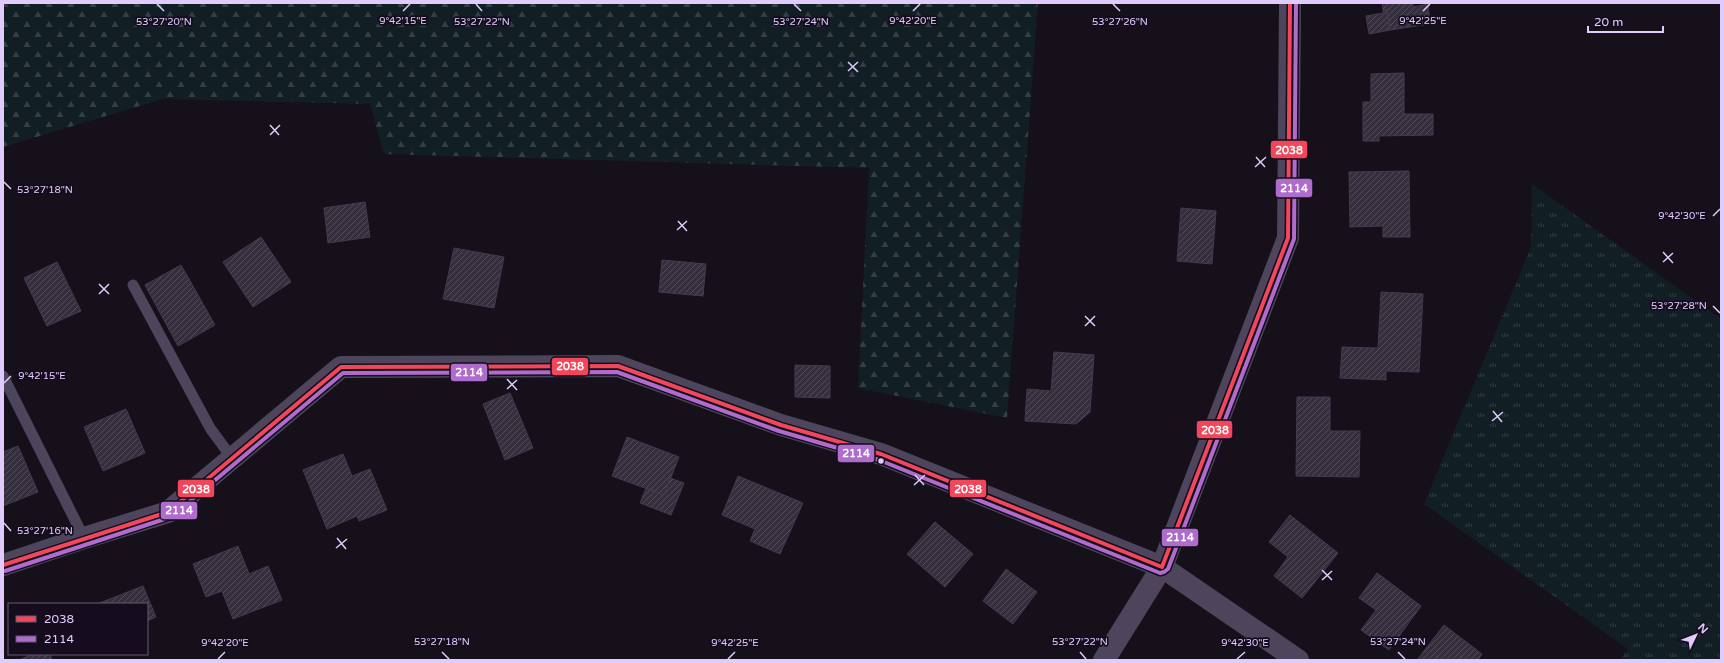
<svg xmlns="http://www.w3.org/2000/svg" width="1724" height="663" font-family="'Varela Round',sans-serif">
<style>
.grass{fill:url(#grass-tufts)}
.forest{fill:url(#forest-firs)}
.building{fill:url(#building-hatch);stroke:#443a4e}
.lines{fill:none;stroke-linecap:round;stroke-linejoin:round}
.service{stroke:#4c455b;stroke-width:11}
.minor{stroke:#4c455b;stroke-width:22}
.bus-1-casing{stroke:#150c1e;stroke-width:7}
.bus-2-casing{stroke:#150c1e;stroke-width:7}
.bus-1{stroke:#f2465a;stroke-width:4}
.bus-2{stroke:#b06ccc;stroke-width:4}
.ticks{fill:none;stroke:#e0cbfd;stroke-width:1.5}
.bus-dot{fill:#e0cbfd;stroke:#150c1e;stroke-width:1.5}
.ticks-label{font-size:10px;text-anchor:middle;fill:#e0cbfd;stroke:#150c1e;stroke-width:3.5;stroke-linejoin:round;paint-order:stroke}
.line-badge{stroke:#150c1e;stroke-width:1.5}
.badge-label{font-size:11px;text-anchor:middle;font-weight:bold;fill:#fff}
</style>
<defs>
<pattern id="grass-tufts" width="24" height="20" patternUnits="userSpaceOnUse"><rect width="24" height="20" fill="#111f25"/><path d="M3 7l-1-3M5 7V3M7 7l1-3M15 17l-1-3M17 17v-4M19 17l1-3" fill="none" stroke="#333e46"/></pattern>
<pattern id="forest-firs" width="22" height="20" patternUnits="userSpaceOnUse"><rect width="22" height="20" fill="#111f25"/><path d="M5 1l3.5 6h-7zM16 11l3.5 6h-7z" fill="#333e46"/></pattern>
<pattern id="building-hatch" width="6" height="6" patternUnits="userSpaceOnUse"><rect width="6" height="6" fill="#352e3c"/><path d="M-1 1l2-2M0 6l6-6M5 7l2-2" fill="none" stroke="#524b59"/></pattern>
</defs>
<rect width="100%" height="100%" fill="#15101a"/>
<!-- grass -->
<path class="grass" d="M 1532,184 L 1721,319 L 1721,660 L 1620,660 L 1628,649 L 1424,504 L 1531,247 Z"/>
<!-- forest -->
<path class="forest" d="M 3,3 L 1038,3 L 1007,418 L 858,388 L 869,168 L 384,154 L 370,104 L 163,99 L 3,147 Z"/>
<!-- building -->
<path class="building" d="M 1382,3 L 1413,3 L 1413,7 L 1428,4 L 1430,24 L 1390,30 L 1387,10 L 1383,10 Z
M 1383,10 L 1387,10 L 1390,30 L 1369,34 L 1366,16 L 1383,13 Z
M 1404,73 L 1404,114 L 1433,114 L 1433,135 L 1379,136 L 1379,141 L 1363,141 L 1363,102 L 1371,102 L 1371,74 Z
M 1409,171 L 1410,237 L 1383,237 L 1383,226 L 1350,227 L 1349,172 Z
M 365,202 L 370,237 L 328,243 L 324,208 Z
M 1181,208 L 1216,211 L 1212,264 L 1177,261 Z
M 261,237 L 291,282 L 253,307 L 223,262 Z
M 454,248 L 504,257 L 494,308 L 443,299 Z
M 662,260 L 706,264 L 703,296 L 659,292 Z
M 57,262 L 81,311 L 47,326 L 24,278 Z
M 181,265 L 215,325 L 178,346 L 145,285 Z
M 1381,292 L 1423,294 L 1419,372 L 1386,371 L 1386,380 L 1340,378 L 1342,347 L 1378,348 Z
M 1054,352 L 1094,355 L 1090,412 L 1076,424 L 1025,421 L 1027,389 L 1051,391 Z
M 795,365 L 830,366 L 830,398 L 795,397 Z
M 510,393 L 533,448 L 505,460 L 483,404 Z
M 1297,397 L 1330,397 L 1330,431 L 1360,431 L 1359,477 L 1296,476 Z
M 126,409 L 145,453 L 103,471 L 84,427 Z
M 627,437 L 679,457 L 664,495 L 612,476 Z
M 18,446 L 38,492 L 3,506 L 3,452 Z
M 343,454 L 352,476 L 370,469 L 387,510 L 359,521 L 357,516 L 327,529 L 303,470 Z
M 738,476 L 803,503 L 780,554 L 750,541 L 755,529 L 722,515 Z
M 670,478 L 684,483 L 671,515 L 640,503 L 646,488 L 664,495 Z
M 1290,515 L 1338,553 L 1302,598 L 1274,576 L 1288,557 L 1269,542 Z
M 935,522 L 973,554 L 945,587 L 907,554 Z
M 238,546 L 249,574 L 268,566 L 282,600 L 233,619 L 222,591 L 206,597 L 193,564 Z
M 1006,569 L 1037,592 L 1013,624 L 983,601 Z
M 1377,573 L 1421,606 L 1389,650 L 1361,630 L 1376,610 L 1359,598 Z
M 143,586 L 156,617 L 147,621 L 147,604 L 97,604 Z
M 1444,625 L 1482,654 L 1478,660 L 1417,660 Z
M 33,654 L 50,654 L 52,660 L 19,660 Z"/>
<g class="lines">
<!-- service -->
<path class="service" d="M 133,285 L 210,428 L 232,458
M 3,376 L 84,538"/>
<!-- minor -->
<path class="minor" d="M 3,565 L 84,538 L 168,512 L 341,367 L 618,366 L 781,425 L 881,454 L 1162,567 L 1298,660
M 1104,660 L 1162,567 L 1288,238 L 1290,3"/>
<!-- bus-1 casing -->
<g class="bus-1-casing">
<path id="bus-1" d="M 3,565 L 168,512 L 341,367 L 618,366 L 781,425 L 881,454 L 1162,567
M 1162,567 L 1288,238 L 1290,3"/>
</g>
<!-- bus-2 casing -->
<g class="bus-2-casing">
<path id="bus-2" d="M 5,571 L 171,517 L 343,373 L 617,372 L 779,431 L 879,460 L 1160,573 L 1164,572 L 1168,569 L 1294,239 L 1296,3"/>
</g>
<!-- bus-1 -->
<use href="#bus-1" class="bus-1"/>
<!-- bus-2 -->
<use href="#bus-2" class="bus-2"/>
</g>
<!-- ticks -->
<path class="ticks" d="M 157,4 L 164,11M 476,4 L 482,11M 794,4 L 801,11M 1113,4 L 1120,11M 403,11 L 410,4M 913,11 L 920,4M 1423,11 L 1430,4M 848,62 L 858,72M 848,71 L 858,62M 270,125 L 279,135M 270,135 L 280,125M 1256,157 L 1265,167M 1255,167 L 1266,157M 4,182 L 11,189M 1713,216 L 1720,209M 678,221 L 687,231M 677,230 L 687,221M 1663,252 L 1673,263M 1663,262 L 1673,253M 99,284 L 109,294M 99,294 L 109,284M 1713,306 L 1720,313M 1085,316 L 1095,326M 1085,326 L 1095,316M 507,379 L 517,390M 4,383 L 11,376M 507,389 L 517,380M 1493,411 L 1502,422M 1492,421 L 1503,412M 915,475 L 924,485M 914,485 L 925,475M 4,523 L 11,531M 337,538 L 346,549M 336,548 L 347,539M 1322,570 L 1332,580M 1322,580 L 1332,571M 442,652 L 449,659M 1080,652 L 1086,659M 1398,652 L 1405,659M 218,659 L 225,652M 728,659 L 735,652M 1237,659 L 1245,652"/>
<!-- markers -->
<circle class="bus-dot" cx="881" cy="461" r="3.5"/>
<g class="ticks-label">
<text x="403" y="24">9°42'15"E</text>
<text x="913" y="24">9°42'20"E</text>
<text x="1423" y="24">9°42'25"E</text>
<text x="164" y="25">53°27'20"N</text>
<text x="482" y="25">53°27'22"N</text>
<text x="801" y="25">53°27'24"N</text>
<text x="1120" y="25">53°27'26"N</text>
<text x="45" y="193">53°27'18"N</text>
<text x="1682" y="219">9°42'30"E</text>
<text x="1679" y="309">53°27'28"N</text>
<text x="42" y="379">9°42'15"E</text>
<text x="45" y="534">53°27'16"N</text>
<text x="442" y="645">53°27'18"N</text>
<text x="1080" y="645">53°27'22"N</text>
<text x="1398" y="645">53°27'24"N</text>
<text x="225" y="646">9°42'20"E</text>
<text x="735" y="646">9°42'25"E</text>
<text x="1245" y="646">9°42'30"E</text>
</g>
<g class="line-badge">
<rect x="1270" y="140" width="38" height="19" rx="4" fill="#f2465a"/>
<rect x="1275" y="178" width="38" height="20" rx="4" fill="#b06ccc"/>
<rect x="551" y="357" width="38" height="19" rx="4" fill="#f2465a"/>
<rect x="450" y="363" width="38" height="19" rx="4" fill="#b06ccc"/>
<rect x="1196" y="420" width="37" height="19" rx="4" fill="#f2465a"/>
<rect x="837" y="444" width="38" height="19" rx="4" fill="#b06ccc"/>
<rect x="177" y="479" width="38" height="19" rx="4" fill="#f2465a"/>
<rect x="949" y="479" width="38" height="19" rx="4" fill="#f2465a"/>
<rect x="160" y="501" width="38" height="19" rx="4" fill="#b06ccc"/>
<rect x="1161" y="528" width="38" height="19" rx="4" fill="#b06ccc"/>
</g>
<g class="badge-label">
<text x="1289" y="154">2038</text>
<text x="1294" y="192">2114</text>
<text x="570" y="370">2038</text>
<text x="469" y="376">2114</text>
<text x="1215" y="434">2038</text>
<text x="856" y="457">2114</text>
<text x="196" y="493">2038</text>
<text x="968" y="493">2038</text>
<text x="179" y="514">2114</text>
<text x="1180" y="541">2114</text>
</g>
<!-- border -->
<rect width="1724" height="663" fill="none" stroke="#e0cbfd" stroke-width="8"/>
<!-- legend -->
<rect x="8" y="603" width="140" height="52" fill="#150c1e" stroke="#665877"/>
<rect x="16" y="616" width="20" height="6" fill="#f2465a" stroke="#665877"/>
<text x="44" y="623" font-size="12" fill="#e0cbfd">2038</text>
<rect x="16" y="636" width="20" height="6" fill="#b06ccc" stroke="#665877"/>
<text x="44" y="643" font-size="12" fill="#e0cbfd">2114</text>
<!-- north arrow -->
<g transform="translate(1696 635) rotate(47)" stroke="#150c1e" stroke-width="3" paint-order="stroke">
<path d="M0-3L7 15L0 10L-7 15Z" fill="#e0cbfd"/>
<text y="-6" font-size="11" font-weight="bold" text-anchor="middle" fill="#e0cbfd">N</text>
</g>
<!-- scale -->
<path d="M1588 26v6h75v-6" fill="none" stroke="#e0cbfd" stroke-width="2"/>
<text x="1594" y="26" font-size="12" fill="#e0cbfd" stroke="#150c1e" stroke-width="3" paint-order="stroke">20 m</text>
</svg>
